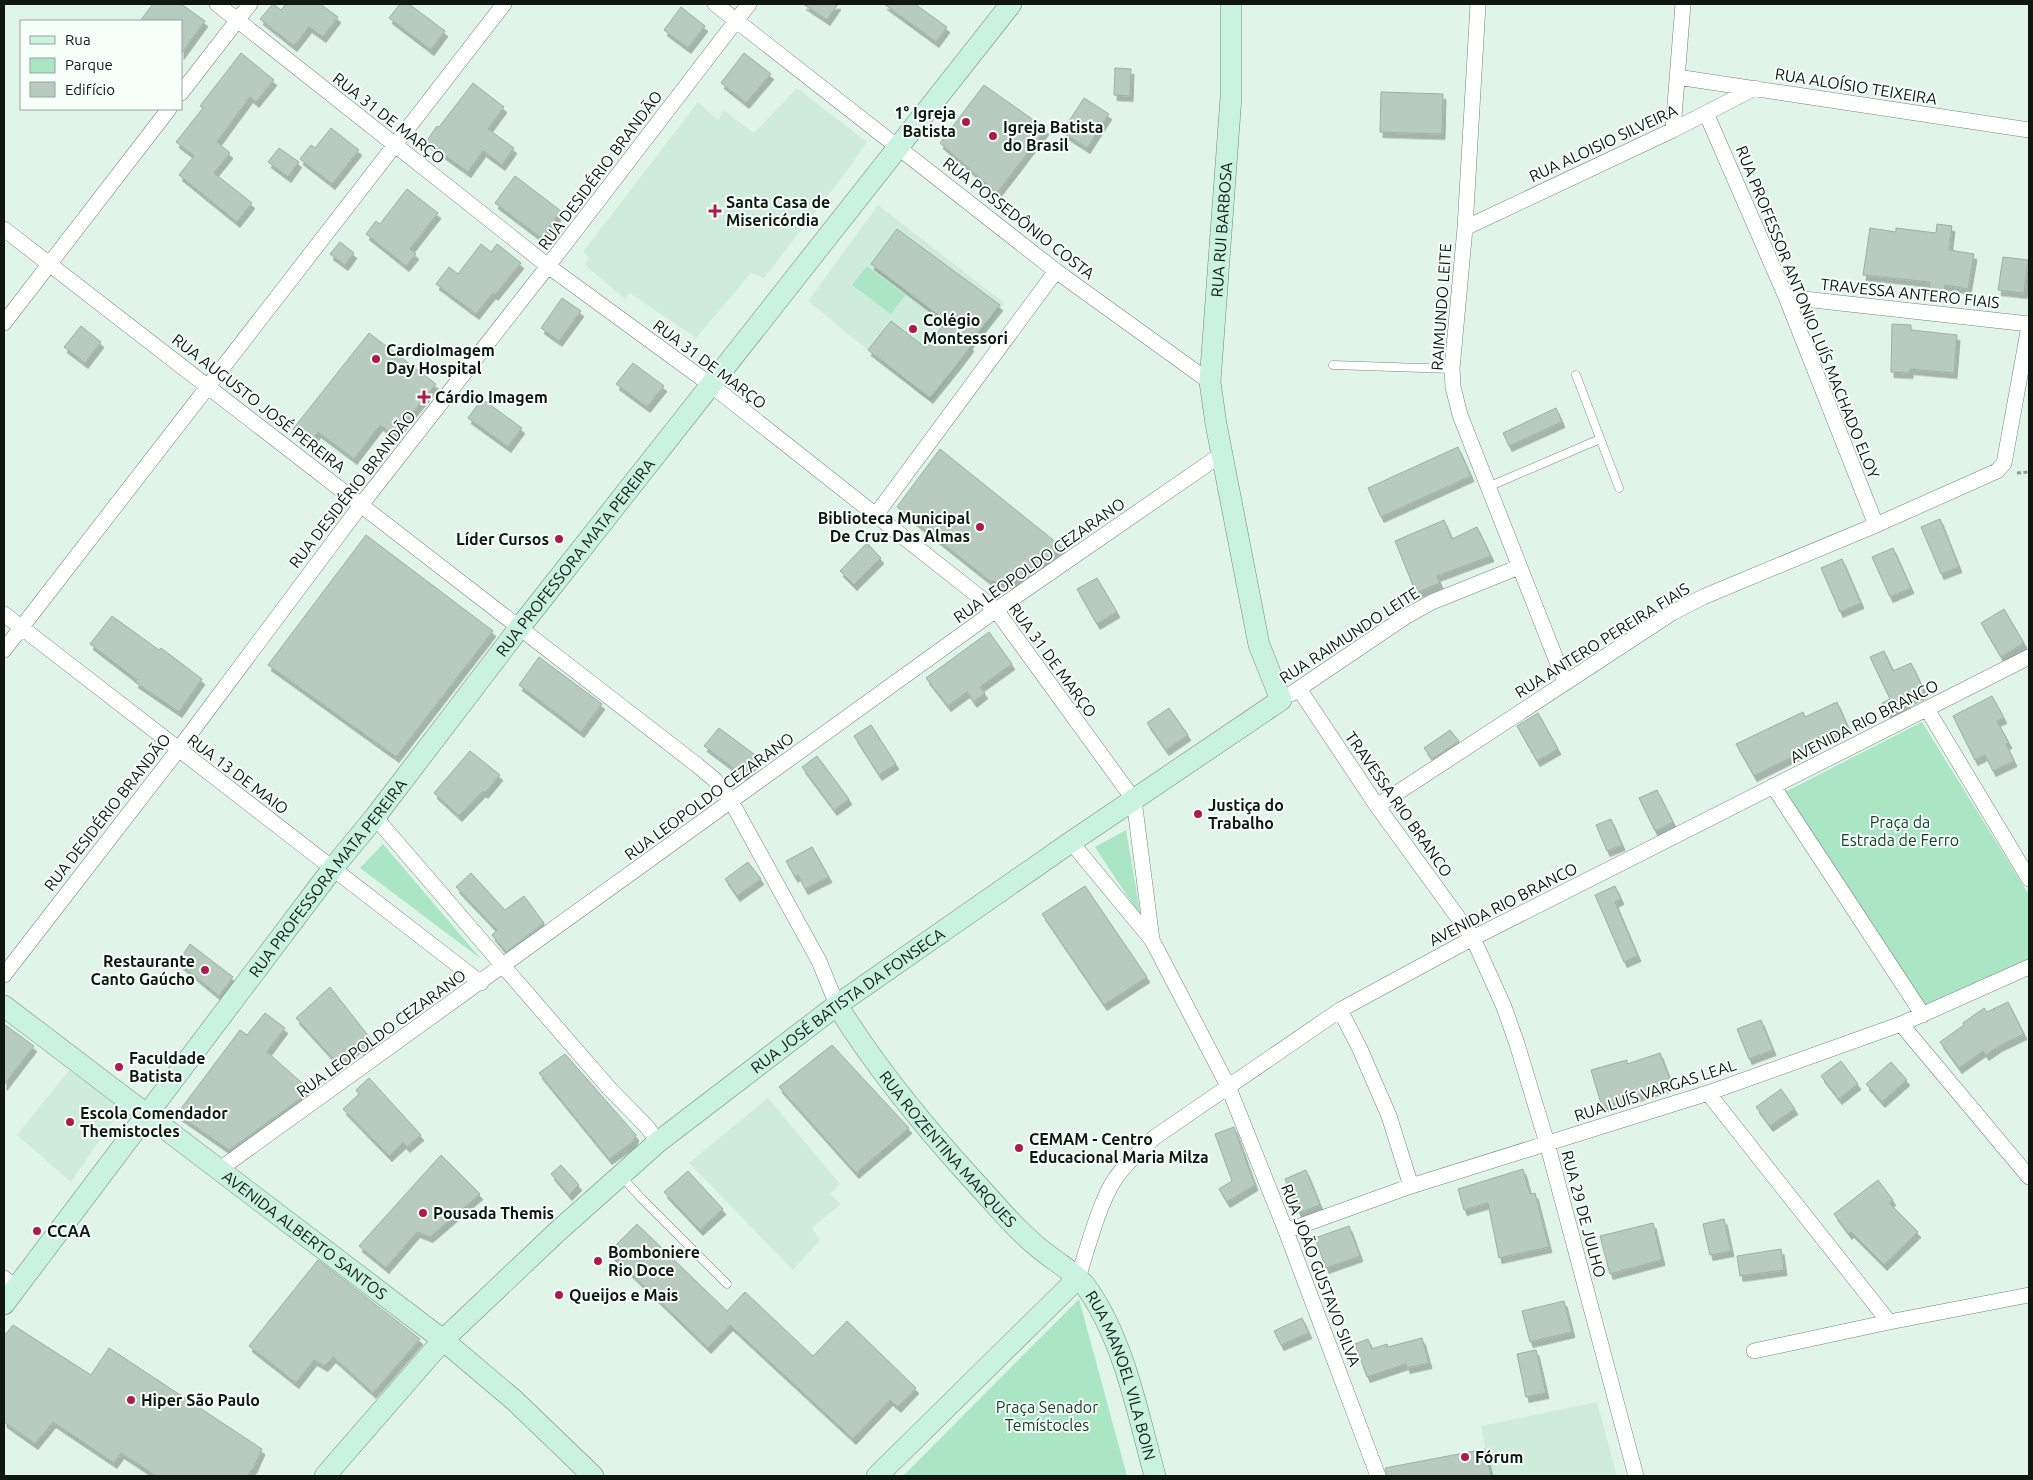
<svg xmlns="http://www.w3.org/2000/svg" width="2033" height="1480" font-family="Ubuntu,sans-serif">
<style>
.built{fill:#cfecda}
.green{fill:#aae6c3}
.building{fill:#b7ccbf;stroke:#9bb0a3;filter:url(#shadow)}
.lines{fill:none;stroke-linecap:round;stroke-linejoin:round}
.lane-casing{stroke:#73877b;stroke-width:9}
.street-casing{stroke:#73877b;stroke-width:16}
.secondary-casing{stroke:#73877b;stroke-width:22}
.path{stroke:#8e9e94;stroke-width:3;stroke-dasharray:4 2.5;stroke-linecap:butt}
.lane{stroke:#fff;stroke-width:8}
.street{stroke:#fff;stroke-width:15}
.secondary{stroke:#caf3df;stroke-width:21}
.poi-dot{fill:#ad1b4c;stroke:#f6fff9;stroke-width:2}
.labels{text-anchor:middle;stroke-width:4;stroke-linejoin:round;paint-order:stroke}
.street-label{font-size:16px;fill:#101713;stroke:#f6fff9}
.poi-label{font-size:16px;font-weight:bold;fill:#101713;stroke:#f6fff9;text-anchor:start}
.park-label{font-size:16px;fill:#123e28;stroke:#f6fff9}
</style>
<defs>
<filter id="shadow"><feDropShadow dx="3" dy="5.5" stdDeviation="0" flood-color="#0004"/></filter>
</defs>
<rect width="100%" height="100%" fill="#e0f5e8"/>
<!-- built -->
<path class="built" d="M 797,88 L 867,142 L 847,171 L 764,278 L 751,273 L 696,338 L 630,293 L 625,299 L 585,265 L 589,258 L 583,252 L 698,102 L 718,120 L 723,110 L 754,133 Z
M 878,205 L 1004,303 L 931,402 L 808,301 Z
M 70,1069 L 121,1109 L 71,1182 L 17,1135 Z
M 768,1098 L 840,1184 L 830,1194 L 841,1204 L 812,1228 L 820,1240 L 793,1270 L 689,1163 Z
M 1597,1402 L 1617,1476 L 1491,1476 L 1481,1426 Z"/>
<!-- green -->
<path class="green" d="M 867,266 L 905,295 L 891,314 L 852,285 Z
M 1922,722 L 2029,895 L 2029,962 L 1922,1008 L 1785,792 Z
M 1126,830 L 1141,917 L 1095,847 Z
M 383,844 L 481,959 L 360,868 Z
M 1079,1299 L 1127,1476 L 903,1476 Z"/>
<!-- building -->
<path class="building" d="M 153,4 L 181,4 L 205,21 L 181,54 L 181,21 L 140,21 Z
M 273,4 L 281,10 L 286,4 L 320,4 L 338,17 L 323,37 L 309,27 L 294,46 L 260,19 Z
M 400,4 L 409,4 L 445,31 L 431,50 L 389,18 Z
M 803,4 L 838,4 L 827,20 Z
M 884,4 L 915,4 L 947,27 L 936,42 Z
M 681,7 L 705,26 L 688,48 L 664,30 Z
M 241,53 L 274,80 L 256,102 L 250,97 L 217,142 L 230,153 L 214,173 L 252,203 L 237,222 L 179,175 L 194,156 L 176,142 L 203,108 L 200,106 Z
M 744,53 L 771,74 L 746,103 L 721,83 Z
M 1115,68 L 1131,69 L 1130,96 L 1114,95 Z
M 473,83 L 504,107 L 488,129 L 514,148 L 502,165 L 483,151 L 468,172 L 426,142 L 437,126 L 439,127 Z
M 984,85 L 1046,129 L 997,193 L 940,143 Z
M 1381,92 L 1443,94 L 1442,134 L 1380,132 Z
M 1084,98 L 1109,114 L 1087,148 L 1062,132 Z
M 331,128 L 359,150 L 332,184 L 300,159 L 311,145 L 315,148 Z
M 279,148 L 299,162 L 288,177 L 268,162 Z
M 515,176 L 561,211 L 541,238 L 495,203 Z
M 407,189 L 438,213 L 410,249 L 416,254 L 406,266 L 366,234 L 376,221 L 380,224 Z
M 1937,224 L 1952,226 L 1949,250 L 1974,254 L 1968,289 L 1945,285 L 1943,297 L 1929,295 L 1930,282 L 1863,275 L 1870,228 L 1896,232 L 1896,228 L 1936,233 Z
M 897,229 L 1000,305 L 969,344 L 971,346 L 955,367 L 930,398 L 868,350 L 891,321 L 926,348 L 946,321 L 871,264 Z
M 340,242 L 354,253 L 345,265 L 330,254 Z
M 481,244 L 491,252 L 497,244 L 521,263 L 495,295 L 493,293 L 476,314 L 436,284 L 449,267 L 458,274 Z
M 2003,257 L 2028,260 L 2024,293 L 1998,290 Z
M 562,298 L 581,311 L 559,341 L 541,328 Z
M 1892,324 L 1911,325 L 1911,330 L 1957,335 L 1954,373 L 1910,369 L 1910,373 L 1891,372 Z
M 81,326 L 101,342 L 85,363 L 64,347 Z
M 369,333 L 436,384 L 394,435 L 380,425 L 354,459 L 318,432 L 310,443 L 293,429 Z
M 633,363 L 664,386 L 647,407 L 616,384 Z
M 482,399 L 522,428 L 508,447 L 468,418 Z
M 1556,408 L 1562,422 L 1509,446 L 1503,433 Z
M 1458,447 L 1471,476 L 1381,517 L 1368,488 Z
M 940,449 L 1062,547 L 1013,583 L 990,581 L 897,507 Z
M 1940,519 L 1959,567 L 1941,574 L 1921,527 Z
M 1444,520 L 1452,539 L 1477,527 L 1491,556 L 1437,576 L 1440,583 L 1416,593 L 1395,541 Z
M 366,535 L 493,631 L 396,757 L 268,665 Z
M 867,543 L 881,558 L 854,585 L 840,571 Z
M 1893,548 L 1911,588 L 1890,597 L 1872,557 Z
M 1842,559 L 1861,603 L 1840,612 L 1821,568 Z
M 1097,578 L 1117,612 L 1097,624 L 1077,589 Z
M 2004,609 L 2024,643 L 2001,657 L 1981,623 Z
M 112,616 L 159,650 L 161,648 L 202,679 L 179,712 L 135,682 L 137,680 L 90,644 Z
M 989,632 L 1012,664 L 980,687 L 985,693 L 974,702 L 967,692 L 948,706 L 926,678 Z
M 1884,651 L 1893,671 L 1911,663 L 1925,692 L 1907,701 L 1910,706 L 1888,716 L 1882,703 L 1890,699 L 1870,657 Z
M 539,657 L 602,704 L 581,732 L 519,685 Z
M 1992,696 L 2004,718 L 1997,721 L 2009,743 L 2006,744 L 2014,761 L 1993,771 L 1985,755 L 1975,760 L 1953,716 Z
M 1837,702 L 1848,727 L 1817,741 L 1818,744 L 1754,776 L 1736,744 L 1803,712 L 1805,717 Z
M 1169,708 L 1188,735 L 1166,750 L 1147,723 Z
M 1538,713 L 1558,749 L 1537,761 L 1517,726 Z
M 871,725 L 896,764 L 879,775 L 854,736 Z
M 719,728 L 758,757 L 744,776 L 704,746 Z
M 1450,730 L 1459,741 L 1432,759 L 1424,748 Z
M 470,751 L 500,775 L 485,793 L 483,791 L 459,816 L 434,793 Z
M 817,756 L 849,799 L 834,810 L 802,767 Z
M 1657,790 L 1673,822 L 1655,831 L 1639,798 Z
M 1611,819 L 1622,845 L 1607,851 L 1596,825 Z
M 812,847 L 829,877 L 805,889 L 798,875 L 795,877 L 786,861 Z
M 748,862 L 761,879 L 737,896 L 725,879 Z
M 471,873 L 505,910 L 524,896 L 544,923 L 506,952 L 492,935 L 497,930 L 456,887 Z
M 1085,886 L 1147,977 L 1104,1005 L 1042,914 Z
M 1615,886 L 1621,899 L 1615,902 L 1638,956 L 1624,962 L 1595,895 Z
M 190,944 L 233,977 L 219,996 L 178,962 Z
M 330,987 L 374,1043 L 363,1053 L 358,1047 L 339,1065 L 296,1018 Z
M 2008,1002 L 2024,1034 L 1999,1046 L 1986,1055 L 1983,1051 L 1959,1068 L 1940,1042 L 1964,1025 L 1963,1023 L 1984,1008 L 1987,1012 Z
M 265,1013 L 285,1028 L 267,1052 L 311,1091 L 229,1150 L 177,1114 L 240,1030 L 247,1035 Z
M 1761,1020 L 1773,1050 L 1749,1059 L 1737,1029 Z
M 4,1024 L 34,1046 L 4,1085 Z
M 832,1045 L 909,1128 L 856,1173 L 779,1087 Z
M 1660,1053 L 1672,1085 L 1602,1107 L 1591,1070 L 1627,1060 L 1627,1064 Z
M 565,1054 L 636,1135 L 633,1142 L 609,1159 L 539,1073 Z
M 1841,1061 L 1858,1084 L 1839,1099 L 1821,1076 Z
M 1891,1062 L 1907,1080 L 1882,1102 L 1866,1084 Z
M 369,1078 L 421,1135 L 407,1147 L 403,1143 L 389,1156 L 343,1109 L 359,1094 L 356,1090 Z
M 1781,1089 L 1795,1109 L 1770,1126 L 1756,1107 Z
M 1234,1127 L 1255,1185 L 1227,1202 L 1219,1189 L 1232,1181 L 1215,1134 Z
M 441,1155 L 480,1194 L 430,1237 L 417,1232 L 386,1268 L 359,1246 Z
M 561,1165 L 579,1185 L 569,1195 L 551,1174 Z
M 1523,1169 L 1530,1194 L 1535,1193 L 1549,1247 L 1499,1258 L 1488,1203 L 1464,1210 L 1458,1189 Z
M 1306,1170 L 1320,1205 L 1299,1213 L 1285,1179 Z
M 688,1171 L 723,1209 L 700,1230 L 664,1192 Z
M 1878,1180 L 1893,1200 L 1889,1203 L 1918,1232 L 1884,1265 L 1851,1232 L 1849,1234 L 1834,1214 Z
M 1724,1219 L 1731,1251 L 1710,1255 L 1703,1224 Z
M 1653,1223 L 1662,1260 L 1610,1274 L 1600,1236 Z
M 637,1224 L 727,1311 L 745,1292 L 813,1356 L 847,1321 L 916,1388 L 898,1407 L 890,1400 L 853,1439 L 730,1325 L 708,1348 L 609,1252 Z
M 1349,1226 L 1360,1256 L 1326,1268 L 1315,1238 Z
M 1781,1249 L 1784,1270 L 1740,1276 L 1737,1256 Z
M 318,1260 L 420,1339 L 373,1393 L 333,1357 L 325,1366 L 314,1360 L 296,1383 L 249,1346 Z
M 1564,1301 L 1572,1332 L 1530,1342 L 1522,1311 Z
M 1302,1318 L 1309,1333 L 1281,1345 L 1274,1331 Z
M 13,1325 L 91,1375 L 109,1348 L 262,1449 L 254,1467 L 247,1476 L 156,1476 L 121,1453 L 114,1463 L 53,1422 L 35,1444 L 4,1422 L 4,1336 Z
M 1422,1338 L 1429,1363 L 1407,1368 L 1406,1364 L 1367,1377 L 1355,1344 L 1368,1339 L 1372,1349 L 1387,1344 L 1388,1347 Z
M 1536,1350 L 1546,1393 L 1526,1397 L 1517,1354 Z
M 1485,1449 L 1491,1476 L 1387,1476 L 1385,1468 Z"/>
<g class="lines">
<!-- lane casing -->
<g class="lane-casing">
<path id="lane" d="M 1333,365 L 1452,369
M 1576,375 L 1619,488
M 1488,487 L 1600,439
M 622,1177 L 642,1199 L 727,1284"/>
</g>
<!-- street casing -->
<g class="street-casing">
<path id="street" d="M 217,4 L 548,266 L 711,385 L 996,610 L 1134,800 L 1152,940
M 715,4 L 1056,271 L 1210,382
M 1478,4 L 1465,228 L 1452,369 L 1453,387 L 1460,415 L 1565,682
M 1677,77 L 2029,130
M 181,93 L 250,4
M 1706,113 L 1786,297 L 1876,525
M 1673,130 L 1683,4
M 1465,228 L 1673,130 L 1755,88
M 4,229 L 697,765 L 715,780 L 731,801 L 819,961 L 837,1005
M 1786,297 L 2029,324
M 4,323 L 169,109
M 875,516 L 1056,271
M 4,614 L 481,983
M 4,650 L 504,4
M 1299,689 L 1377,806 L 1473,938 L 1504,1007 L 1517,1044 L 1547,1143 L 1636,1476
M 1291,694 L 1405,617 L 1432,602 L 1519,567
M 1927,709 L 2029,879
M 1773,786 L 1923,1015
M 1377,806 L 1672,613 L 1703,597 L 1876,525 L 1997,471 L 2004,463 L 2005,458 L 2029,326
M 375,817 L 504,967 L 609,1088 L 647,1127 L 658,1142
M 1071,842 L 1152,940 L 1228,1086 L 1286,1231 L 1378,1476
M 4,975 L 178,750 L 361,505 L 548,266 L 749,4
M 1340,1010 L 1360,1049 L 1389,1116 L 1411,1186
M 1901,1024 L 2029,1177
M 1708,1093 L 1889,1322
M 220,1169 L 996,610 L 1222,454
M 1286,1231 L 1411,1186 L 1708,1093 L 1901,1024 L 2029,967
M 4,1278 L 16,1288
M 1078,1278 C 1087,1250 1099,1203 1115,1179 C 1126,1163 1141,1150 1155,1137 L 1340,1010 L 1473,938 L 2029,657
M 1754,1351 L 1889,1322 L 2029,1295"/>
</g>
<!-- secondary casing -->
<g class="secondary-casing">
<g id="secondary">
<path id="s1" d="M 837,1005 C 876,1068 922,1124 972,1179 C 987,1195 1002,1213 1018,1229 C 1029,1240 1043,1252 1056,1261 C 1068,1270 1081,1278 1089,1291 C 1125,1344 1138,1415 1155,1476"/>
<path id="s2" d="M 4,1006 L 443,1340 L 514,1400 L 593,1476"/>
<path id="s3" d="M 4,1304 L 333,868 L 375,817 L 520,627 L 1011,4"/>
<path id="s4" d="M 325,1476 L 443,1340 L 557,1232 L 658,1142 L 837,1005 L 1071,842 L 1281,700 L 1259,645 L 1216,424 L 1210,382 L 1231,97 L 1231,4"/>
<path d="M 877,1476 L 1078,1278"/>
</g>
</g>
<!-- path -->
<path class="path" d="M 2017,473 L 2029,472"/>
<!-- lane -->
<use href="#lane" class="lane"/>
<!-- street -->
<use href="#street" class="street"/>
<!-- secondary -->
<use href="#secondary" class="secondary"/>
</g>
<!-- markers -->
<g class="poi-dot">
<circle cx="966" cy="122" r="5"/>
<circle cx="993" cy="136" r="5"/>
<path d="M712.5 203.5h5v5h5v5h-5v5h-5v-5h-5v-5h5z"/>
<circle cx="913" cy="329" r="5"/>
<circle cx="376" cy="359" r="5"/>
<path d="M421.5 389.5h5v5h5v5h-5v5h-5v-5h-5v-5h5z"/>
<circle cx="980" cy="527" r="5"/>
<circle cx="559" cy="539" r="5"/>
<circle cx="1198" cy="814" r="5"/>
<circle cx="205" cy="970" r="5"/>
<circle cx="119" cy="1067" r="5"/>
<circle cx="70" cy="1122" r="5"/>
<circle cx="1019" cy="1148" r="5"/>
<circle cx="423" cy="1213" r="5"/>
<circle cx="37" cy="1231" r="5"/>
<circle cx="598" cy="1261" r="5"/>
<circle cx="559" cy="1295" r="5"/>
<circle cx="131" cy="1400" r="5"/>
<circle cx="1465" cy="1457" r="5"/>
</g>
<g class="labels">
<!-- street labels -->
<g class="street-label">
<text transform="translate(1856 86) rotate(9)" y="6">RUA ALOÍSIO TEIXEIRA</text>
<text transform="translate(389 118) rotate(38)" y="6">RUA 31 DE MARÇO</text>
<text transform="translate(1603 143) rotate(-25)" y="6">RUA ALOISIO SILVEIRA</text>
<text transform="translate(600 170) rotate(-53)" y="6">RUA DESIDÉRIO BRANDÃO</text>
<text transform="translate(1019 218) rotate(38)" y="6">RUA POSSEDÔNIO COSTA</text>
<text dy="6" stroke="none"><textPath href="#s4" startOffset="1716">RUA RUI BARBOSA</textPath></text>
<text transform="translate(1910 293) rotate(6)" y="6">TRAVESSA ANTERO FIAIS</text>
<text transform="translate(1441 307) rotate(-86)" y="6">RAIMUNDO LEITE</text>
<text transform="translate(1808 312) rotate(68)" y="6">RUA PROFESSOR ANTONIO LUÍS MACHADO ELOY</text>
<text transform="translate(710 364) rotate(37)" y="6">RUA 31 DE MARÇO</text>
<text transform="translate(259 403) rotate(38)" y="6">RUA AUGUSTO JOSÉ PEREIRA</text>
<text transform="translate(352 489) rotate(-52)" y="6">RUA DESIDÉRIO BRANDÃO</text>
<text dy="6" stroke="none"><textPath href="#s3" startOffset="940">RUA PROFESSORA MATA PEREIRA</textPath></text>
<text transform="translate(1039 560) rotate(-35)" y="6">RUA LEOPOLDO CEZARANO</text>
<text transform="translate(1349 635) rotate(-33)" y="6">RUA RAIMUNDO LEITE</text>
<text transform="translate(1602 640) rotate(-32)" y="6">RUA ANTERO PEREIRA FIAIS</text>
<text transform="translate(1053 660) rotate(54)" y="6">RUA 31 DE MARÇO</text>
<text transform="translate(1864 721) rotate(-27)" y="6">AVENIDA RIO BRANCO</text>
<text transform="translate(238 774) rotate(37)" y="6">RUA 13 DE MAIO</text>
<text transform="translate(709 796) rotate(-36)" y="6">RUA LEOPOLDO CEZARANO</text>
<text transform="translate(1399 804) rotate(55)" y="6">TRAVESSA RIO BRANCO</text>
<text transform="translate(107 812) rotate(-52)" y="6">RUA DESIDÉRIO BRANDÃO</text>
<text dy="6" stroke="none"><textPath href="#s3" startOffset="535">RUA PROFESSORA MATA PEREIRA</textPath></text>
<text transform="translate(1503 904) rotate(-27)" y="6">AVENIDA RIO BRANCO</text>
<text dy="6" stroke="none"><textPath href="#s4" startOffset="709">RUA JOSÉ BATISTA DA FONSECA</textPath></text>
<text transform="translate(381 1033) rotate(-36)" y="6">RUA LEOPOLDO CEZARANO</text>
<text transform="translate(1655 1090) rotate(-18)" y="6">RUA LUÍS VARGAS LEAL</text>
<text dy="6" stroke="none"><textPath href="#s1" startOffset="182">RUA ROZENTINA MARQUES</textPath></text>
<text transform="translate(1584 1214) rotate(75)" y="6">RUA 29 DE JULHO</text>
<text dy="6" stroke="none"><textPath href="#s2" startOffset="378">AVENIDA ALBERTO SANTOS</textPath></text>
<text transform="translate(1321 1275) rotate(69)" y="6">RUA JOÃO GUSTAVO SILVA</text>
<text dy="6" stroke="none"><textPath href="#s1" startOffset="474">RUA MANOEL VILA BOIN</textPath></text>
</g>
<!-- poi labels -->
<g class="poi-label">
<text x="956" y="119" text-anchor="end">1° Igreja<tspan x="956" dy="18">Batista</tspan></text>
<text x="1003" y="133">Igreja Batista<tspan x="1003" dy="18">do Brasil</tspan></text>
<text x="726" y="208">Santa Casa de<tspan x="726" dy="18">Misericórdia</tspan></text>
<text x="923" y="326">Colégio<tspan x="923" dy="18">Montessori</tspan></text>
<text x="386" y="356">CardioImagem<tspan x="386" dy="18">Day Hospital</tspan></text>
<text x="435" y="403">Cárdio Imagem</text>
<text x="970" y="524" text-anchor="end">Biblioteca Municipal<tspan x="970" dy="18">De Cruz Das Almas</tspan></text>
<text x="549" y="545" text-anchor="end">Líder Cursos</text>
<text x="1208" y="811">Justiça do<tspan x="1208" dy="18">Trabalho</tspan></text>
<text x="195" y="967" text-anchor="end">Restaurante<tspan x="195" dy="18">Canto Gaúcho</tspan></text>
<text x="129" y="1064">Faculdade<tspan x="129" dy="18">Batista</tspan></text>
<text x="80" y="1119">Escola Comendador<tspan x="80" dy="18">Themistocles</tspan></text>
<text x="1029" y="1145">CEMAM - Centro<tspan x="1029" dy="18">Educacional Maria Milza</tspan></text>
<text x="433" y="1219">Pousada Themis</text>
<text x="47" y="1237">CCAA</text>
<text x="608" y="1258">Bomboniere<tspan x="608" dy="18">Rio Doce</tspan></text>
<text x="569" y="1301">Queijos e Mais</text>
<text x="141" y="1406">Hiper São Paulo</text>
<text x="1475" y="1463">Fórum</text>
</g>
<!-- park labels -->
<g class="park-label">
<text x="1900" y="828">Praça da<tspan x="1900" dy="18">Estrada de Ferro</tspan></text>
<text x="1047" y="1413">Praça Senador<tspan x="1047" dy="18">Temístocles</tspan></text>
</g>
</g>
<!-- border -->
<rect width="2033" height="1480" fill="none" stroke="#101713" stroke-width="10"/>
<!-- legend -->
<rect x="20" y="20" width="162" height="90" fill="#f6fff9" stroke="#9aa29d"/>
<rect x="30" y="36" width="25" height="8" fill="#caf3df" stroke="#9aa29d"/>
<text x="65" y="45" font-size="15" fill="#101713">Rua</text>
<rect x="30" y="58" width="25" height="15" fill="#aae6c3" stroke="#9aa29d"/>
<text x="65" y="70" font-size="15" fill="#101713">Parque</text>
<rect x="30" y="82" width="25" height="15" fill="#b7ccbf" stroke="#9aa29d"/>
<text x="65" y="95" font-size="15" fill="#101713">Edifício</text>
</svg>
